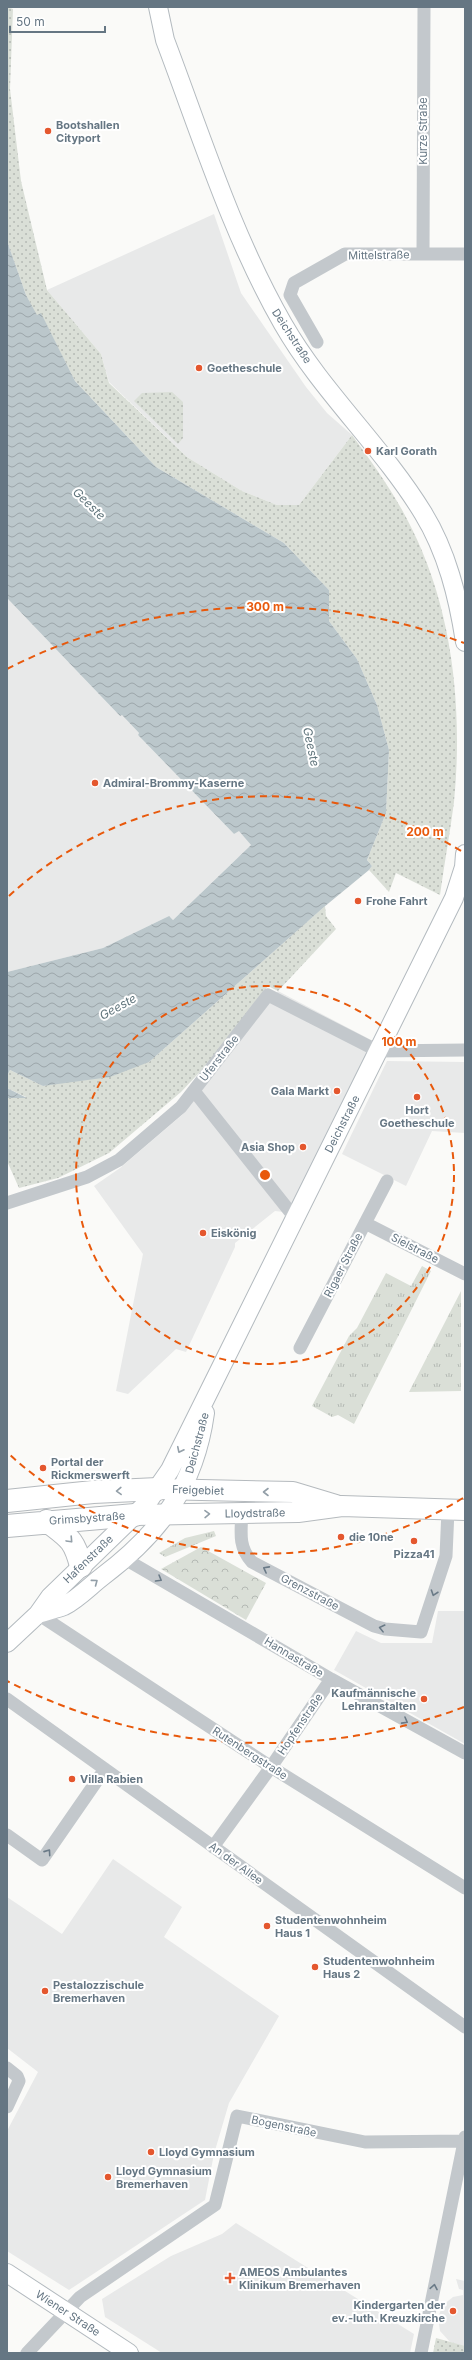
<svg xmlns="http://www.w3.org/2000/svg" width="472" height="2360" font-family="Inter,sans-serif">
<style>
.built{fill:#e8e9e9}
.grass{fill:url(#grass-tufts)}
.forest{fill:url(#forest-crowns)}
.park{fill:url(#park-dots)}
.water{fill:url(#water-waves)}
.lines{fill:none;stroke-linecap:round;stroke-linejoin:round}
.secondary-casing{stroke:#b3babf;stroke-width:20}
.primary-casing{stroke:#b5babe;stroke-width:22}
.highway-casing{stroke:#b4b9bd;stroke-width:24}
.street{stroke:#c3c8cc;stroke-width:13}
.secondary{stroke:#fff;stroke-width:18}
.primary{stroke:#fff;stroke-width:20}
.highway{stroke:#fff;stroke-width:22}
.oneway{stroke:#939fa8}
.oneway2{stroke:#6a7a87}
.ring{fill:none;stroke:#e8590c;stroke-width:2;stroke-dasharray:7 5}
.poi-dot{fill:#e4572e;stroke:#fff;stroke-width:1.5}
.labels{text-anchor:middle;stroke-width:4;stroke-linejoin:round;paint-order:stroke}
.poi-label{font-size:11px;font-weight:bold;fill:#657683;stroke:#fff;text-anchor:start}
.street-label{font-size:11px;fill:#657683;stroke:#fff}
.water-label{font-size:12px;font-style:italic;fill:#60757c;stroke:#fff}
.centre{fill:#e8590c;stroke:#fff;stroke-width:2}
.ring-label{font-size:12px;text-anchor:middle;font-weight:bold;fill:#e8590c;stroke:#fff;stroke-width:4;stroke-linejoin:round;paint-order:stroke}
</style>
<defs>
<pattern id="grass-tufts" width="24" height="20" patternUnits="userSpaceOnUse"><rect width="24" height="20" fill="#dadfd7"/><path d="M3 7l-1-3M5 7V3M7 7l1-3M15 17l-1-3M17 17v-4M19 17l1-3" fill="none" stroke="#b4b9b4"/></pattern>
<pattern id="forest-crowns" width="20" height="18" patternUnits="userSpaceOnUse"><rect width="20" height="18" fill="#dadfd7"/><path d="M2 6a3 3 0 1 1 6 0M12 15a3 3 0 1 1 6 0" fill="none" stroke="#b4b9b4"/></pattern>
<pattern id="park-dots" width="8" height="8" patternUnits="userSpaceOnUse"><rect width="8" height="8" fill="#dadfd7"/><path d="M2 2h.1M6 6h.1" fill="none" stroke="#b4b9b4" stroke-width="1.8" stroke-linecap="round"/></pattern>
<pattern id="water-waves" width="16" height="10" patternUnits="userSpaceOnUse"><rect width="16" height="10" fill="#bbc7cb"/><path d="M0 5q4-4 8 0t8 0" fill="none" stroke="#9ca6aa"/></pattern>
</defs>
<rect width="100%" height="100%" fill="#fafaf8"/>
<!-- built -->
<path class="built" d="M 214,214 L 241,293 L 306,387 L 327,413 L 352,435 L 299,505 L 277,505 L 242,491 L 187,457 L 109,382 L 101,354 L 47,290 Z
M 7,598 L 120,716 L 122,715 L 139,733 L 138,735 L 234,834 L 239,830 L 251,845 L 173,920 L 169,916 L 103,948 L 7,972 Z
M 278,991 L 375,1042 L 292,1213 L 275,1211 L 235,1243 L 235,1247 L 186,1352 L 176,1349 L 128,1394 L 116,1391 L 143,1254 L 94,1186 L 120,1168 L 182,1115 Z
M 387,1061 L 465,1062 L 465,1133 L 432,1131 L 406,1186 L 342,1154 Z
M 438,1611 L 465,1611 L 465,1744 L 334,1670 L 356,1631 L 381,1643 L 432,1643 Z
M 113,1859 L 182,1907 L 164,1937 L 279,2016 L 229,2103 L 214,2154 L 205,2200 L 69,2290 L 7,2251 L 7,2131 L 38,2072 L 7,2048 L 7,1897 L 62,1934 Z
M 236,2223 L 414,2334 L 410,2353 L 162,2353 L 105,2317 L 102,2299 L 171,2256 L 222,2234 Z
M 456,2279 L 465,2281 L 465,2346 L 462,2346 L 450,2342 L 440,2331 L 438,2317 L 443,2305 L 453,2297 L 463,2295 L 463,2290 L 459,2289 Z"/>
<!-- grass -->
<path class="grass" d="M 422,1266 L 431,1271 L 354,1424 L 338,1415 L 332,1417 L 312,1406 L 349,1336 L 357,1328 L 386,1273 L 411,1286 Z
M 461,1291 L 461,1391 L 409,1392 Z
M 214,1531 L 216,1536 L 165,1557 L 159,1553 L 185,1538 Z"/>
<!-- forest -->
<path class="forest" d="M 201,1547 L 266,1583 L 246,1620 L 161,1569 Z"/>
<!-- park -->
<path class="park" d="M 7,7 L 13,9 L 10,89 L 21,181 L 47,290 L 101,354 L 109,383 L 187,457 L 242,491 L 277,505 L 299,505 L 352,435 C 373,464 395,494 411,527 C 453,610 463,710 454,802 C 450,833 444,865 440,895 L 396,873 L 389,892 L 369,870 L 372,866 L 367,860 L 386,813 L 389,750 L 377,705 L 357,659 L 329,621 L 329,590 L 284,543 L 156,467 L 75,381 L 41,314 L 37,316 L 26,295 L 7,241 Z
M 172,392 L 183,402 L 183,438 L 178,444 L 134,401 L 142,393 Z
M 325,906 L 326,916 L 336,929 L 278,991 L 268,986 L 212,1059 L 181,1092 L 109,1153 L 58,1178 L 19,1188 L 7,1161 L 7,1098 L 26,1097 L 7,1088 L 7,1076 L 10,1070 L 43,1086 L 149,1062 Z
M 436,2338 L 465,2346 L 465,2353 L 433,2353 Z"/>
<!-- water -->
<path class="water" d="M 7,241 L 26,295 L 37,315 L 41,313 L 75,381 L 156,467 L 284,543 L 329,590 L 329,621 L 357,659 L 377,705 L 389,750 L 386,813 L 367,860 L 372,866 L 369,870 L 324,907 L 149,1062 L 110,1077 L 43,1086 L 10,1070 L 7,1076 L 7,972 L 103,948 L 169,916 L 173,920 L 251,845 L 239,831 L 234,834 L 138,735 L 139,733 L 122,715 L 120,716 L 7,598 Z
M 7,1088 L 27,1098 L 7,1098 Z"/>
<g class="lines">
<!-- secondary casing -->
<g class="secondary-casing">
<path id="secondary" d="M 158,7 L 165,40 C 201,135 232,235 283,324 C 322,392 382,446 423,513 C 447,552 458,597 465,642
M 38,1614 C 46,1611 56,1609 64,1606 C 78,1599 91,1585 103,1576 C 160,1533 195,1486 205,1413
M 7,1643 L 38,1614 L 50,1597 L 147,1503 L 170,1470 L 454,898 L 464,867 L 465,854
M 7,2273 L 129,2353"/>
</g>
<!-- primary casing -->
<g class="primary-casing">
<path id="primary" d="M 158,1489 L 293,1492 L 336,1505
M 135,1515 L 298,1512 L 342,1506 L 465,1510"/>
</g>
<!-- highway casing -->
<g class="highway-casing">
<path id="highway" d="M 7,1501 L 93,1492 L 158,1489
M 47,1521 C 69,1538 74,1539 81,1566
M 7,1526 L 135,1515"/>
</g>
<!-- street -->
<path class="street" d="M 423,254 L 424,7
M 317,342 L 290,295 L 294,283 L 345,254 L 465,254
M 194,1091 L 295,1218
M 7,1203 L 87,1177 L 119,1160 L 181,1107 L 268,995 L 378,1051 L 465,1050
M 365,1223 L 465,1274
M 300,1348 L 387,1181
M 242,1512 C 241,1532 238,1547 252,1562 L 374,1626 L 385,1629 L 421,1632 L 446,1556 L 448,1510
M 125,1559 L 331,1679 L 465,1753
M 38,1614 L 271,1767 L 465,1888
M 7,1699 L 465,2027
M 7,1835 L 42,1860 L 105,1769
M 213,1847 L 271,1767 L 331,1679
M 7,2068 L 17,2076 L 19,2081 L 7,2107
M 27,2353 L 80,2297 L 215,2205 L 237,2116 L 365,2142 L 465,2141
M 421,2353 L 465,2137"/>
<!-- secondary -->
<use href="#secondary" class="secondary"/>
<!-- primary -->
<use href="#primary" class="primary"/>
<!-- highway -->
<use href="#highway" class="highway"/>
</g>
<!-- one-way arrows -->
<defs><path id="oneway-chevron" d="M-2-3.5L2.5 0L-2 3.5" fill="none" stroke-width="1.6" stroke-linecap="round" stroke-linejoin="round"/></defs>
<g class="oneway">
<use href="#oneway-chevron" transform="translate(180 1450) rotate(116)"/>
<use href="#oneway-chevron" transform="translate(119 1491) rotate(178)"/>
<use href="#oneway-chevron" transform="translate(266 1492) rotate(-180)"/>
<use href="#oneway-chevron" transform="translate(207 1514) rotate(-1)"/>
<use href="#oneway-chevron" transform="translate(70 1540) rotate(47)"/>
<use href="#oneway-chevron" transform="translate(95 1582) rotate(-37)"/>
</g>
<g class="oneway2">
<use href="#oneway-chevron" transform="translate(266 1569) rotate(-152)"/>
<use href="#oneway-chevron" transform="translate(159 1579) rotate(30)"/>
<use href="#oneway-chevron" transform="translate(434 1593) rotate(109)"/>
<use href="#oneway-chevron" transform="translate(382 1628) rotate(-166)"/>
<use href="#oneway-chevron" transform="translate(405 1721) rotate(29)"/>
<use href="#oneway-chevron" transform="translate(48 1852) rotate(-55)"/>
<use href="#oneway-chevron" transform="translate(434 2287) rotate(-79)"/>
</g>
<!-- distance rings -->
<g class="ring">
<circle cx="265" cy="1175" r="189"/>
<path d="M463 1498A379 379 0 0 1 9 1454M9 896A379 379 0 0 1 463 852"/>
<path d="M464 1707A568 568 0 0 1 7 1681M7 669A568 568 0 0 1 464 643"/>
</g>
<!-- markers -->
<g class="poi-dot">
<circle cx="48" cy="131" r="4"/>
<circle cx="199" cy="368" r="4"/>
<circle cx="368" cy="451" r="4"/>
<circle cx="95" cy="783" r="4"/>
<circle cx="358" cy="901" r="4"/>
<circle cx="337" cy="1091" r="4"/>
<circle cx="417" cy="1097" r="4"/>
<circle cx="303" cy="1147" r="4"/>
<circle cx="203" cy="1233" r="4"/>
<circle cx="43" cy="1468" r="4"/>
<circle cx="341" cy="1537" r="4"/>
<circle cx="414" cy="1541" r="4"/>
<circle cx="424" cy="1699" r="4"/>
<circle cx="72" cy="1779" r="4"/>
<circle cx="267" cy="1926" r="4"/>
<circle cx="315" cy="1967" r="4"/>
<circle cx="45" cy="1991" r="4"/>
<circle cx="151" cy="2152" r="4"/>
<circle cx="108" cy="2177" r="4"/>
<path d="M228 2272h4v4h4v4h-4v4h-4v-4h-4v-4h4z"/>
<circle cx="453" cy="2311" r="4"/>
</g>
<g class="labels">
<!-- poi labels -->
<g class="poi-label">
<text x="56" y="129">Bootshallen<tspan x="56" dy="13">Cityport</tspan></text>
<text x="207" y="372">Goetheschule</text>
<text x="376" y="455">Karl Gorath</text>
<text x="103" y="787">Admiral-Brommy-Kaserne</text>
<text x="366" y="905">Frohe Fahrt</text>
<text x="329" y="1095" text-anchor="end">Gala Markt</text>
<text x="417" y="1114" text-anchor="middle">Hort<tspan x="417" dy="13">Goetheschule</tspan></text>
<text x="295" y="1151" text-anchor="end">Asia Shop</text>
<text x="211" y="1237">Eiskönig</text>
<text x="51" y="1466">Portal der<tspan x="51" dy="13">Rickmerswerft</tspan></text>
<text x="349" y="1541">die 10ne</text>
<text x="414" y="1558" text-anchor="middle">Pizza41</text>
<text x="416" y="1697" text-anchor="end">Kaufmännische<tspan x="416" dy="13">Lehranstalten</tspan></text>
<text x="80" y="1783">Villa Rabien</text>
<text x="275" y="1924">Studentenwohnheim<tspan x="275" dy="13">Haus 1</tspan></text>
<text x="323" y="1965">Studentenwohnheim<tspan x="323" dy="13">Haus 2</tspan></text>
<text x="53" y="1989">Pestalozzischule<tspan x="53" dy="13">Bremerhaven</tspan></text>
<text x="159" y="2156">Lloyd Gymnasium</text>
<text x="116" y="2175">Lloyd Gymnasium<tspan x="116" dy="13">Bremerhaven</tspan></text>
<text x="239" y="2276">AMEOS Ambulantes<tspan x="239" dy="13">Klinikum Bremerhaven</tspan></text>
<text x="445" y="2309" text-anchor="end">Kindergarten der<tspan x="445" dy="13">ev.-luth. Kreuzkirche</tspan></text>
</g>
<!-- street labels -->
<g class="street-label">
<text transform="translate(423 131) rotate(-90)" y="4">Kurze Straße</text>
<text transform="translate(379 255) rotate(-1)" y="4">Mittelstraße</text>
<text transform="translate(292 336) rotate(57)" y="4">Deichstraße</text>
<text transform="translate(219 1058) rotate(-52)" y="4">Uferstraße</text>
<text transform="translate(342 1124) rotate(-63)" y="4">Deichstraße</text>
<text transform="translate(415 1248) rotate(27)" y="4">Sielstraße</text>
<text transform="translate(343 1265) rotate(-63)" y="4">Rigaer Straße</text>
<text transform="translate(197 1443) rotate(-75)" y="4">Deichstraße</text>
<text transform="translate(198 1490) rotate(2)" y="4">Freigebiet</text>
<text transform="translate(255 1513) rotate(-1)" y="4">Lloydstraße</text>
<text transform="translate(87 1518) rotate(-4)" y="4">Grimsbystraße</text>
<text transform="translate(88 1559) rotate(-44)" y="4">Hafenstraße</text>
<text transform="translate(310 1592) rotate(28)" y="4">Grenzstraße</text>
<text transform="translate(294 1657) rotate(31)" y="4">Hannastraße</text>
<text transform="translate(300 1724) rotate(-56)" y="4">Hopfenstraße</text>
<text transform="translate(250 1753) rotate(33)" y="4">Rutenbergstraße</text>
<text transform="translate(236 1863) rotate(36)" y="4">An der Allee</text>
<text transform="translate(284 2126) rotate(12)" y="4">Bogenstraße</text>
<text transform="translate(68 2313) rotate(33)" y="4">Wiener Straße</text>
</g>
<!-- water labels -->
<g class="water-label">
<text transform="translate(89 504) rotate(44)" y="4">Geeste</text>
<text transform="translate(311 747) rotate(78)" y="4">Geeste</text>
<text transform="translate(118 1007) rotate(-29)" y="4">Geeste</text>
</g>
</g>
<circle cx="265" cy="1175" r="6" class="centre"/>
<g class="ring-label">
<text x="265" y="611">300 m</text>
<text x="425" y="836">200 m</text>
<text x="399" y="1046">100 m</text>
</g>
<!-- border -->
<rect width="472" height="2360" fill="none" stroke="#657683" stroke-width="16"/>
<!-- scale -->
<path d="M10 26v6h95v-6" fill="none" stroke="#657683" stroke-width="2"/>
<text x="16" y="26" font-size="12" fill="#657683" stroke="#ffffff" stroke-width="3" paint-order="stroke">50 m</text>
</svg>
